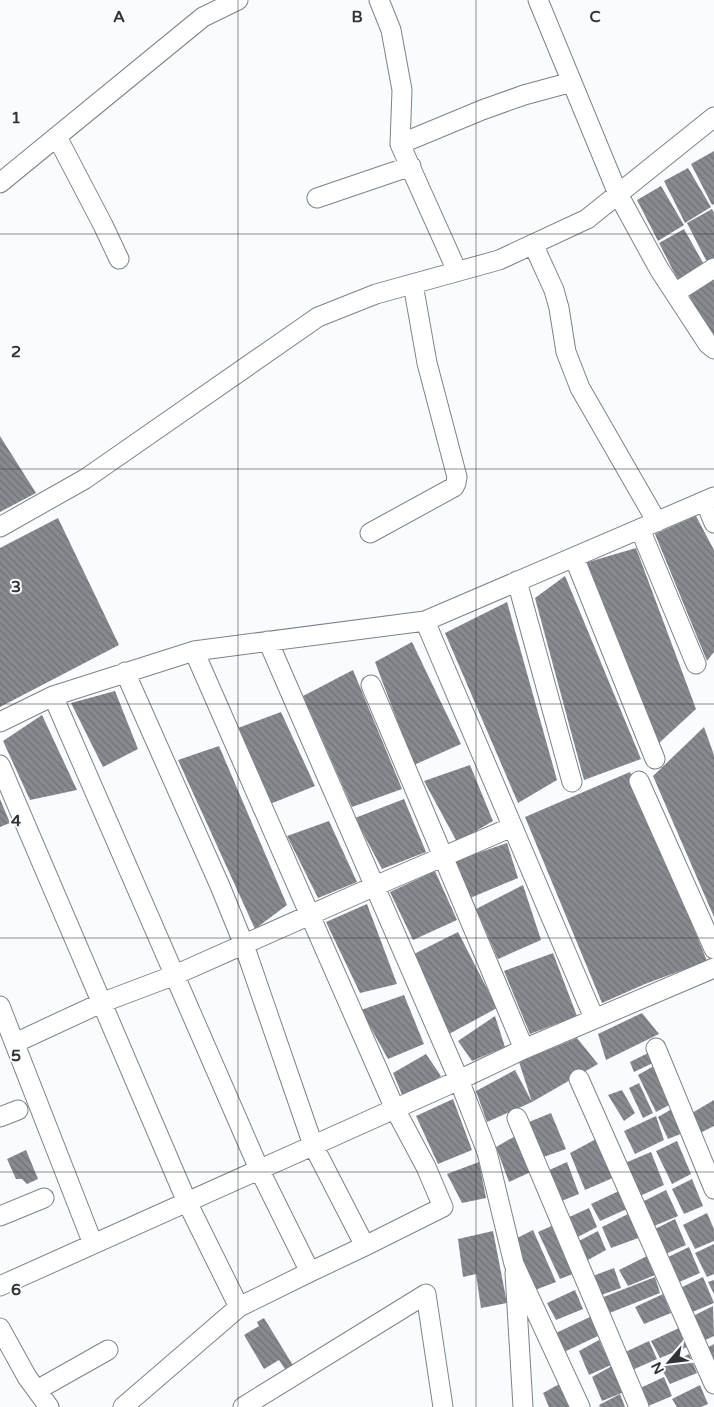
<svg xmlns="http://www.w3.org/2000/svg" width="714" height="1407" font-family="'Varela Round',sans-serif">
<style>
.building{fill:url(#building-back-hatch)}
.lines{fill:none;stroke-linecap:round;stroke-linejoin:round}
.street-casing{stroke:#7e8287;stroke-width:21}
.street{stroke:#fff;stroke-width:19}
.grid{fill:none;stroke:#313335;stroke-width:1;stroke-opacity:0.55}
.grid-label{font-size:16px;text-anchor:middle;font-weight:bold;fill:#313335;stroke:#f9fcff;stroke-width:4;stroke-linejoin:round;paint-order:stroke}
</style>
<defs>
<pattern id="building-back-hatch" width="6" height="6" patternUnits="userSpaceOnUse" patternTransform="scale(1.25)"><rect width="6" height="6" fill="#878b90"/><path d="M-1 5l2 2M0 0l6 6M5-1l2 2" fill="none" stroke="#6f7276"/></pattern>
</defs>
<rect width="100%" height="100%" fill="#f9fcff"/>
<!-- building -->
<path class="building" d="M 714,151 L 714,204 L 712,205 L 691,164 Z
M 688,168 L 711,207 L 685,223 L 664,181 Z
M 661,186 L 684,225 L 658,241 L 637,200 Z
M 712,209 L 714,213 L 714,261 L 708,264 L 687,223 Z
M 684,229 L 706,268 L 680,284 L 659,243 Z
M 714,278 L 714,339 L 688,294 Z
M 0,436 L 36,493 L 0,512 Z
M 696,516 L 714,550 L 714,652 L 707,661 L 655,534 Z
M 58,518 L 119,645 L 0,707 L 0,548 Z
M 636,548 L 696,709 L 658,744 L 585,563 Z
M 565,576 L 641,759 L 584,780 L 535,598 Z
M 507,602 L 557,780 L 518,803 L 445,633 Z
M 412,642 L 461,744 L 414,765 L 375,662 Z
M 353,670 L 402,789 L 352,807 L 303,696 Z
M 115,691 L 138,749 L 103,767 L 71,703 Z
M 281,712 L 315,786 L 270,804 L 238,728 Z
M 42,715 L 77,790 L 30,800 L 3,741 Z
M 704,727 L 714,755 L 714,917 L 653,776 Z
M 219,746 L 287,905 L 255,929 L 178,760 Z
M 470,765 L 493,821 L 457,842 L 424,781 Z
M 630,772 L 707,961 L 645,984 L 602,1003 L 525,817 Z
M 0,799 L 10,823 L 0,827 Z
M 404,799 L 426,852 L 382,869 L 355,818 Z
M 329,821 L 357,882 L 318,898 L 287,836 Z
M 507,843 L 518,878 L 470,898 L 446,864 Z
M 435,871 L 457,920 L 413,940 L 390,892 Z
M 523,885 L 541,940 L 498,959 L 476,909 Z
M 367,904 L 397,984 L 360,993 L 326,922 Z
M 458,932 L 497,1008 L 449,1034 L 406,958 Z
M 553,953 L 577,1016 L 530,1034 L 504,971 Z
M 404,995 L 424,1044 L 388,1059 L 361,1010 Z
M 642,1013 L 659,1034 L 606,1060 L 598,1034 Z
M 495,1016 L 505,1047 L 472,1061 L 458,1041 Z
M 577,1038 L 598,1064 L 532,1102 L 519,1062 Z
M 652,1051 L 657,1061 L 634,1072 L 630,1062 Z
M 426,1054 L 441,1076 L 406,1104 L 393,1073 Z
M 659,1063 L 675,1102 L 656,1112 L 638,1075 Z
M 515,1070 L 532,1102 L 487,1122 L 476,1091 Z
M 639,1083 L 653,1113 L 643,1118 L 629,1088 Z
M 622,1090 L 635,1113 L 624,1121 L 608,1095 Z
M 453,1099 L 472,1150 L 438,1164 L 416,1116 Z
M 714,1100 L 714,1126 L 700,1133 L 692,1113 Z
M 677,1106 L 688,1131 L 668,1139 L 658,1117 Z
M 551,1113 L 566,1149 L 538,1159 L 524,1124 Z
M 656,1116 L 664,1140 L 635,1154 L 624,1131 Z
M 519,1134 L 535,1170 L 509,1182 L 496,1147 Z
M 598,1138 L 615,1177 L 585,1190 L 570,1153 Z
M 677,1141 L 691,1174 L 672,1184 L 656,1151 Z
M 26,1150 L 38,1179 L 27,1184 L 22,1179 L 16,1179 L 7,1159 Z
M 651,1152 L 664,1185 L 640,1196 L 625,1163 Z
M 479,1162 L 486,1198 L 462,1203 L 447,1174 Z
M 567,1162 L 579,1194 L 559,1202 L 545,1172 Z
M 692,1179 L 703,1206 L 684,1214 L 672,1189 Z
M 666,1190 L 678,1216 L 654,1226 L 642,1202 Z
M 619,1191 L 627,1209 L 600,1221 L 591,1204 Z
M 589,1208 L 597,1227 L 574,1239 L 565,1219 Z
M 630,1213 L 641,1237 L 611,1248 L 602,1227 Z
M 707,1213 L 714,1229 L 714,1241 L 695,1249 L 683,1225 Z
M 675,1219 L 686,1245 L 663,1255 L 651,1231 Z
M 556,1224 L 578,1272 L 560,1279 L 538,1232 Z
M 533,1230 L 556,1282 L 535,1290 L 513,1240 Z
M 493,1231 L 507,1303 L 481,1308 L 476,1274 L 463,1277 L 458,1239 Z
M 598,1231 L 606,1250 L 586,1261 L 577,1242 Z
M 714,1244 L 714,1274 L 707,1277 L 695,1253 Z
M 689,1247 L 700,1273 L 677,1283 L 664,1259 Z
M 647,1256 L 655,1275 L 628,1286 L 619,1270 Z
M 614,1268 L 621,1288 L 598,1296 L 590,1277 Z
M 655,1277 L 660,1293 L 607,1314 L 601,1298 Z
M 703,1277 L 714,1303 L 690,1313 L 678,1289 Z
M 714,1280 L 714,1294 L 708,1282 Z
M 575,1290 L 583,1309 L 556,1320 L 547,1303 Z
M 663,1294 L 671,1313 L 644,1324 L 635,1307 Z
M 713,1306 L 714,1336 L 701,1342 L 689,1318 Z
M 592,1316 L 600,1335 L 564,1352 L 556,1333 Z
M 264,1318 L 294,1367 L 287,1372 L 279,1360 L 264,1369 L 244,1335 L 259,1326 L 257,1322 Z
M 679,1328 L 687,1347 L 660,1358 L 651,1341 Z
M 599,1340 L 611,1365 L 589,1375 L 579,1351 Z
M 649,1341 L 657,1359 L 630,1371 L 621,1354 Z
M 714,1344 L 714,1373 L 703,1350 Z
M 689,1354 L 697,1373 L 670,1384 L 661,1368 Z
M 612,1366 L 624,1392 L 602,1401 L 592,1377 Z
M 664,1377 L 672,1396 L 646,1407 L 636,1390 Z
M 563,1382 L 574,1407 L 549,1407 L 543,1393 Z
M 700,1385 L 708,1404 L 701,1407 L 677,1407 L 672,1399 Z
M 620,1394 L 625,1407 L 600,1407 L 599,1405 Z"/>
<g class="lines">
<!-- street casing -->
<g class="street-casing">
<path id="street" d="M 379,0 L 391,30 L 402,90 L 400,144 L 457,271
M 538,0 L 618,194 L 659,269 L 708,344 L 714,349
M 57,137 L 103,225 L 119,259
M 400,144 L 482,110 L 524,95 L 572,82
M 0,183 L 203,17 L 238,0
M 317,198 L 411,166
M 533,244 L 554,290 L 559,308 L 566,352 L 580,388 L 657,522
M 675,293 L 714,268
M 705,501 L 714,523
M 0,527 L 85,479 L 318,317 L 376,294 L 499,260 L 587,219 L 714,117
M 640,529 L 696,664
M 370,533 L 454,487 L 456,483 L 457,477 L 427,363 L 413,284
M 574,557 L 655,759
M 517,581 L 572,782
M 425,621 L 594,1018
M 268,641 L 459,1080 L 487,1152 L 514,1264 L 580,1407
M 125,672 L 220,886 L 244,945 L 313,1145 L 365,1246
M 371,685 L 524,1049
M 53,696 L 259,1169 L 310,1272
M 0,722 L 53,696 L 194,651 L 425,621 L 714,497
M 0,765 L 187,1202 L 239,1307
M 639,781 L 714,949
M 0,1006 L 93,1244
M 15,1043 L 101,1003 L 175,975 L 375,886 L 512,827
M 656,1048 L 714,1189
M 579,1079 L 714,1384
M 0,1117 L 18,1110
M 517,1118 L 639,1407
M 0,1216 L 44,1198
M 515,1273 L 523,1407
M 0,1286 L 459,1080 L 524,1049 L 714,968
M 0,1328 L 27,1377 L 49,1407
M 37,1390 L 108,1350
M 123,1407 L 239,1307 L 310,1272 L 365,1246 L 443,1207 L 426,1167 L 395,1109 L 194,651
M 243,1407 L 426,1294 L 443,1407"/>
</g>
<!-- street -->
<use href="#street" class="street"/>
</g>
<!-- grid -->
<path class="grid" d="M 238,0 L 238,1407M 476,0 L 476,1407M 0,234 L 714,234M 0,469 L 714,469M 0,704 L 714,704M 0,938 L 714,938M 0,1172 L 714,1172"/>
<g class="grid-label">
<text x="119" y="22">A</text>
<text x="357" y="22">B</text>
<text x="595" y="22">C</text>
<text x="16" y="123">1</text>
<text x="16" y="357">2</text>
<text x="16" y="592">3</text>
<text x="16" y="826">4</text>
<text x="16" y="1061">5</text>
<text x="16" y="1295">6</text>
</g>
<!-- north arrow -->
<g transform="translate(669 1362) rotate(242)" stroke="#f9fcff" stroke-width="4" paint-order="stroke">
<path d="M0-4L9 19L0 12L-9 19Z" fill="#313335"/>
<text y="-8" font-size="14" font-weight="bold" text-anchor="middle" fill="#313335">N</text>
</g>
</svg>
